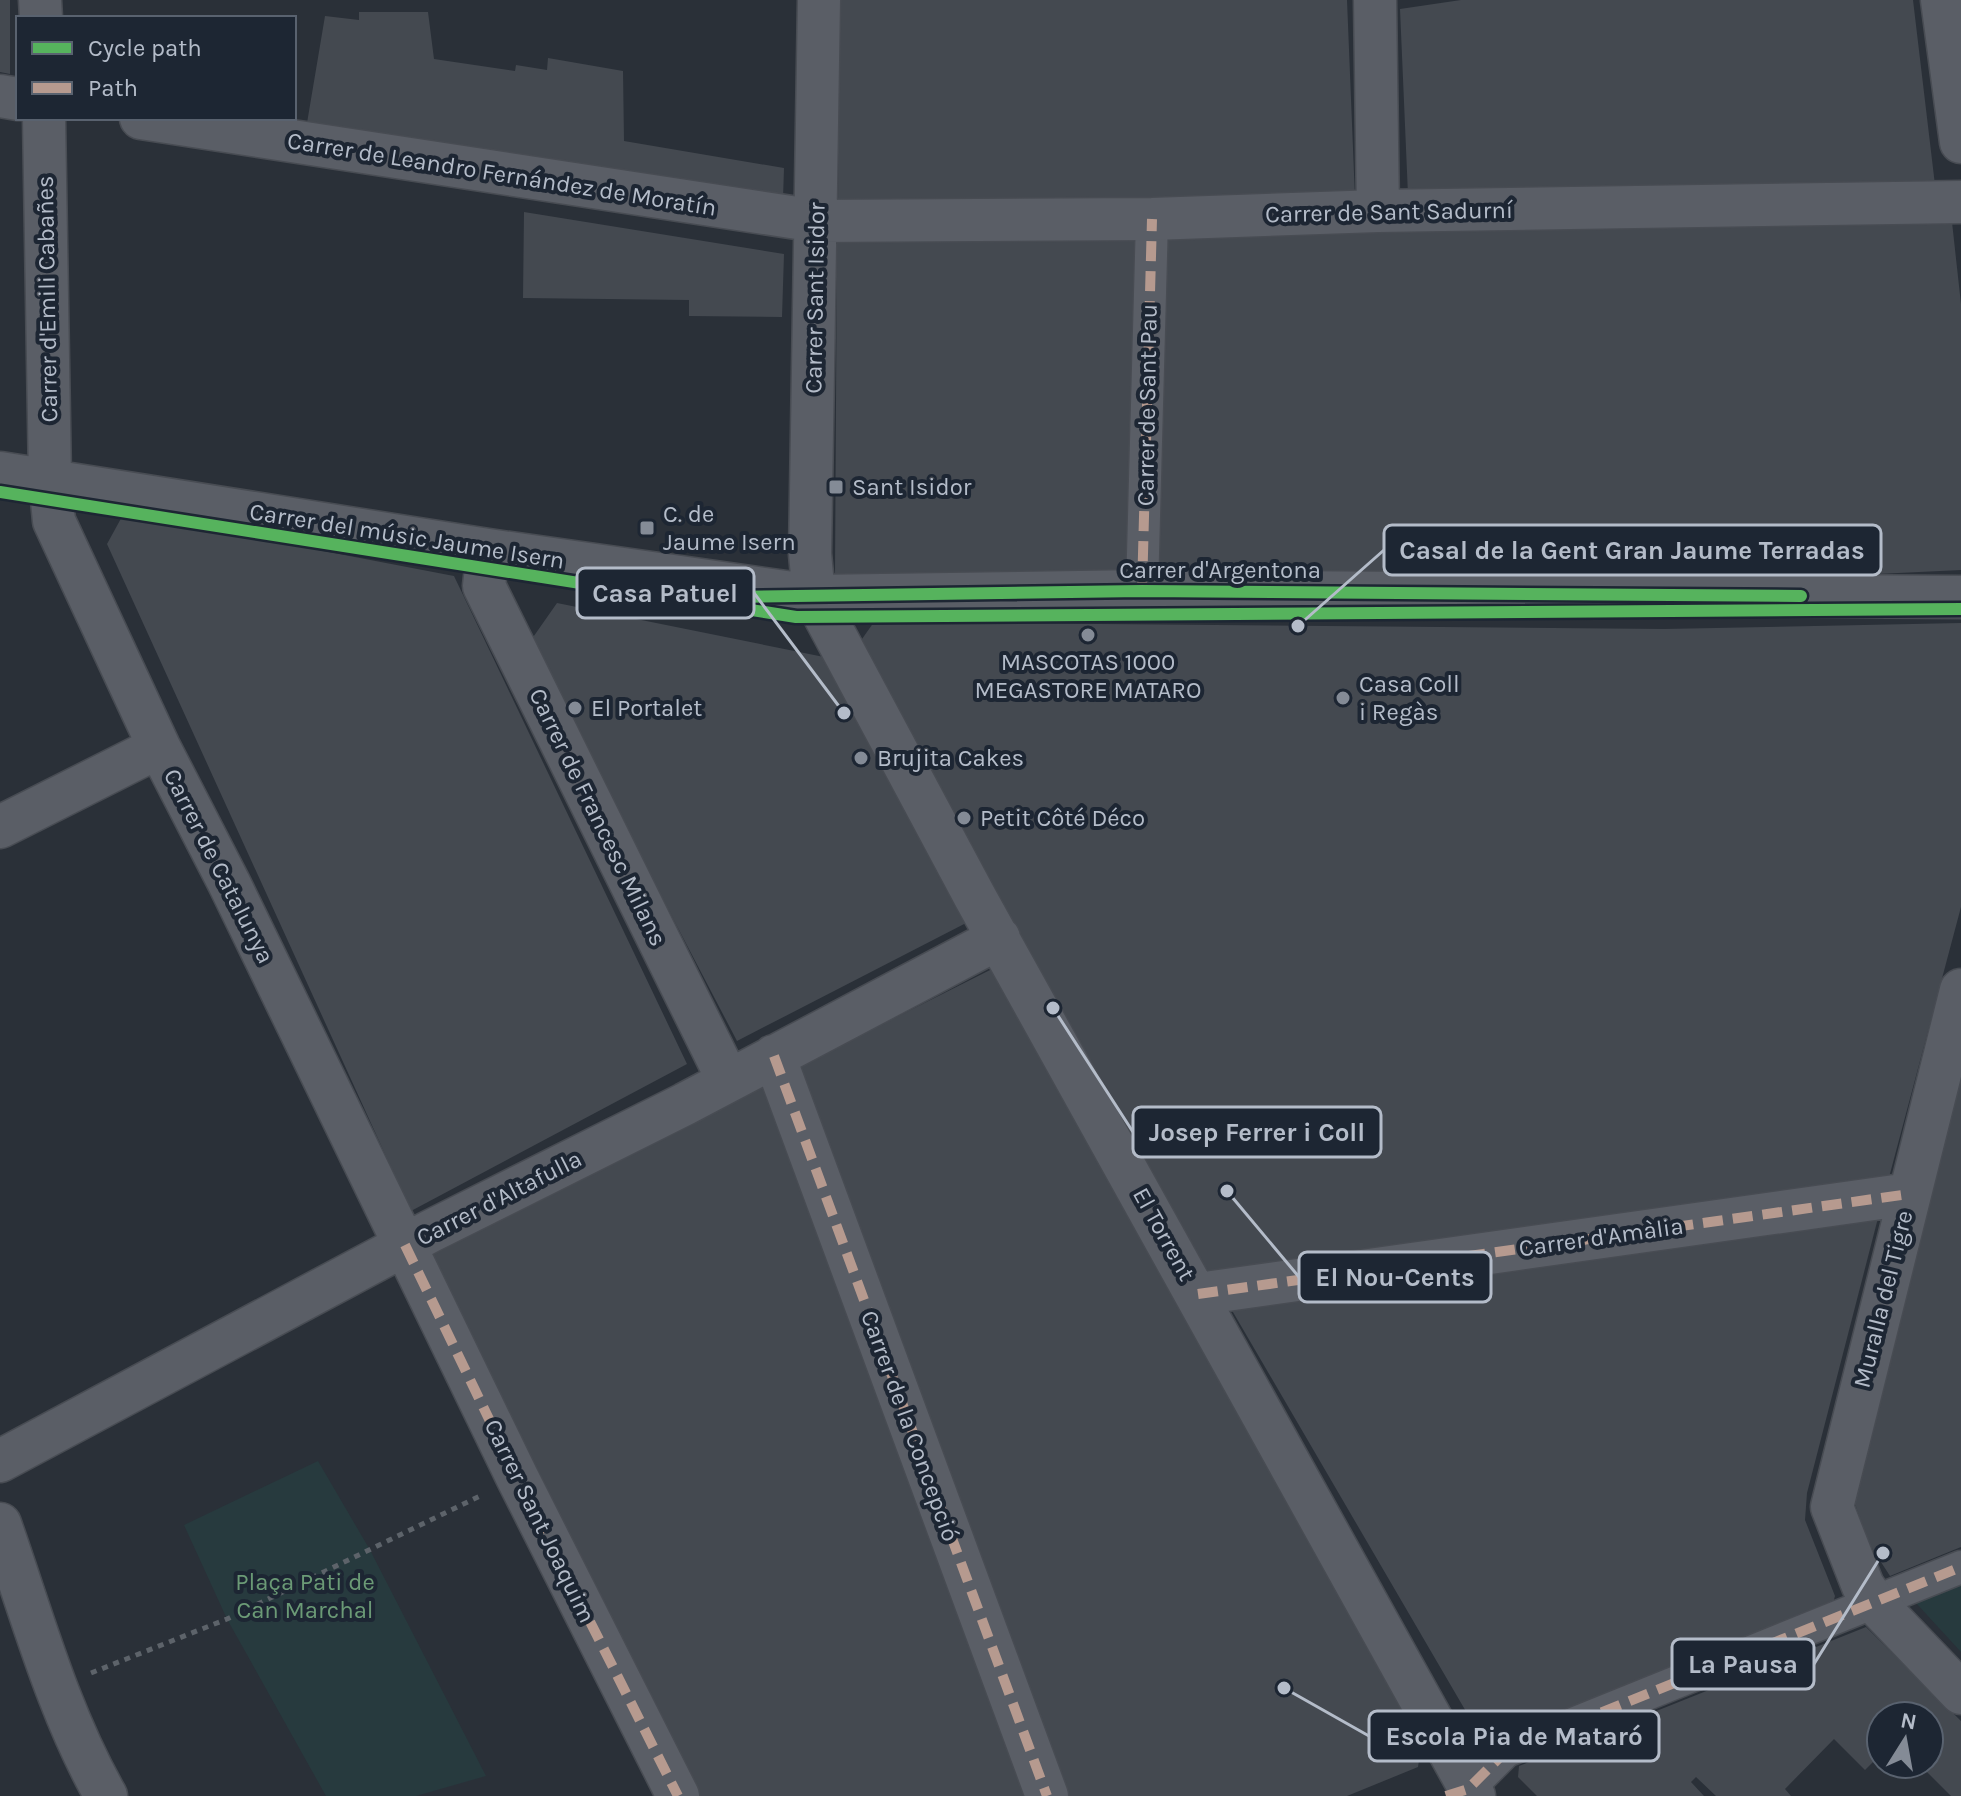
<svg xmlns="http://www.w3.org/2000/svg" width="1961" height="1796" font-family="Karla,sans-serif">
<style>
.green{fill:#273a3e}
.building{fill:#444950}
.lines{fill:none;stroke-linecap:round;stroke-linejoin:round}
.pedestrian-casing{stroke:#484c53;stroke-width:35}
.minor-casing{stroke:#484c53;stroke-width:45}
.path{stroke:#5d636a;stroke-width:5;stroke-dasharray:6 6;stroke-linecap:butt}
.pedestrian{stroke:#5a5e66;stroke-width:32}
.minor{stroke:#5a5e66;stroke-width:42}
.quiet{stroke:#b69a8f;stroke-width:10;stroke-dasharray:20 10;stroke-linecap:butt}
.cycleway-casing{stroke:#1d2633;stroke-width:17}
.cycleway{stroke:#56b35d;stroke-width:12}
.poi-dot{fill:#848b96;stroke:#1d2633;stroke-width:3}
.labels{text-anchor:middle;stroke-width:8;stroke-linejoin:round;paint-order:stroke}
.street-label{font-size:24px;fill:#b4bcc9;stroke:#1d2633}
.poi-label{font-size:24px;fill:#b4bcc9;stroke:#1d2633;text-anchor:start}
.park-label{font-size:24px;fill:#6b9a76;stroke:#1d2633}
.leader{fill:none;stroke:#b4bcc9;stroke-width:3}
.callout-dot{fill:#b4bcc9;stroke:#1d2633;stroke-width:3}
.callout{fill:#1d2633;stroke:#b4bcc9;stroke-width:3}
.callout-label{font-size:26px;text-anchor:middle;font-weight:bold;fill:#b4bcc9}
</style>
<rect width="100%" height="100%" fill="#2a3038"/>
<!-- green -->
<path class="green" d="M 318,1461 L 370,1550 L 486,1776 L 416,1796 L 326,1796 L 227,1619 L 184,1525 Z
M 1961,1585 L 1961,1652 L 1916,1603 Z"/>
<!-- building -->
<path class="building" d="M 0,0 L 10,0 L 10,74 L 0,72 Z
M 840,0 L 1347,0 L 1355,198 L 838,204 Z
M 1461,0 L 1913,0 L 1935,185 L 1408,195 L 1400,9 Z
M 359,12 L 428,12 L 434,59 L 515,71 L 516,65 L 547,70 L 548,58 L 623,71 L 624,141 L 784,168 L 783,199 L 307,123 L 325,16 L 359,20 Z
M 524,212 L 784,254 L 782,317 L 689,316 L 689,300 L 523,298 Z
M 1951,213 L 1961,304 L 1961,570 L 1835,576 L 1152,577 L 1163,230 Z
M 837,231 L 1139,231 L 1126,577 L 835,575 Z
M 124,513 L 454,576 L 687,1064 L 411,1211 L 107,544 Z
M 557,603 L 824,657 L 968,922 L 737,1041 L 529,643 Z
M 874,622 L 1664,629 L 1961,623 L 1961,907 L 1887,1185 L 1211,1277 L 940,804 L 862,639 Z
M 994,968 L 1422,1741 L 1418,1767 L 1347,1796 L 1062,1796 L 799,1066 Z
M 1961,1072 L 1961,1547 L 1890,1576 L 1868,1542 L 1853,1498 Z
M 769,1078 L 1033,1796 L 700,1796 L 429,1256 Z
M 1878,1218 L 1807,1493 L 1805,1520 L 1835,1596 L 1833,1603 L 1485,1744 L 1230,1307 Z
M 1866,1627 L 1961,1721 L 1961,1796 L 1951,1796 L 1919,1764 L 1929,1764 L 1929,1716 L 1881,1716 L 1881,1754 L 1865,1770 L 1834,1739 L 1785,1789 L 1791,1796 L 1716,1796 L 1696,1777 L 1691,1782 L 1704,1796 L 1537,1796 L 1518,1777 L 1519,1766 Z"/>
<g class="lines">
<!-- pedestrian casing -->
<g class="pedestrian-casing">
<path id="pedestrian" d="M 1142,591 L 1152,219
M 1468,1789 L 1506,1751 L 1961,1567"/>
</g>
<!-- minor casing -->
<g class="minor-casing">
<path id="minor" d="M 40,0 L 41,18
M 819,0 L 810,554 L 814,596 L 975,897 L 1474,1796
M 1375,0 L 1378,211
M 1942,0 L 1961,142
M 0,96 L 18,99
M 44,118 L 50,480 L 54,521 L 159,747 L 229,883 L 517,1477 L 678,1796
M 141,118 L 817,221 L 1152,219 L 1378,211 L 1961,202
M 0,473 L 488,550 L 814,596 L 1142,591 L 1961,597
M 488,550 L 484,586 L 728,1080
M 0,827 L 159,747
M 1961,990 L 1832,1507 L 1863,1586 L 1874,1602 L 1961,1693
M 774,1056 L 1047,1796
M 1198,1294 L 1909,1194
M 0,1461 L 429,1232 L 685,1104 L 999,938
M 0,1524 C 32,1615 58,1712 106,1796"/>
</g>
<!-- path -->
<path class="path" d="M 91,1673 L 227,1619 L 482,1495"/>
<!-- pedestrian -->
<use href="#pedestrian" class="pedestrian"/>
<!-- minor -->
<use href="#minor" class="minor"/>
<!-- quiet -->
<path class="quiet" d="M 1142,591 L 1152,219
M 774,1056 L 1047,1796
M 405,1245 L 517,1477 L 678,1796
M 1198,1294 L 1909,1194
M 1446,1796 L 1468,1789 L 1506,1751 L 1961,1567"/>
<!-- cycleway casing -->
<g class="cycleway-casing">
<path id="cycleway" d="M 0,492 L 796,617 L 1961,609
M 729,597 L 1142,591 L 1801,596"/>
</g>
<!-- cycleway -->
<use href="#cycleway" class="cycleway"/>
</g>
<!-- markers -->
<g class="poi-dot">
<rect x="828" y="479" width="16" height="16" rx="4"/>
<rect x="639" y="520" width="16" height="16" rx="4"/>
<circle cx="1088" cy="635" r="8"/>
<circle cx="1343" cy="698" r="8"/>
<circle cx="575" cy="708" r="8"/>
<circle cx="861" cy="758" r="8"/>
<circle cx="964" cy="818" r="8"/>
</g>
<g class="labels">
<!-- street labels -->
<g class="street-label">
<text transform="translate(502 174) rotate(9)" y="8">Carrer de Leandro Fernández de Moratín</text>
<text transform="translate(1389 212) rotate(-1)" y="8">Carrer de Sant Sadurní</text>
<text transform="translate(815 298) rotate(-89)" y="8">Carrer Sant Isidor</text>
<text transform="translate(47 299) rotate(-91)" y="8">Carrer d'Emili Cabañes</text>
<text transform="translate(1147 405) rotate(-89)" y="8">Carrer de Sant Pau</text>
<text transform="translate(407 536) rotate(9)" y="8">Carrer del músic Jaume Isern</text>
<text x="1220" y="578">Carrer d'Argentona</text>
<text transform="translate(598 817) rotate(64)" y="8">Carrer de Francesc Milans</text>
<text transform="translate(219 866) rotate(63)" y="8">Carrer de Catalunya</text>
<text transform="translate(499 1198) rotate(-27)" y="8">Carrer d'Altafulla</text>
<text transform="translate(1164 1234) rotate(61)" y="8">El Torrent</text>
<text transform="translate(1601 1237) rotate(-8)" y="8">Carrer d'Amàlia</text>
<text transform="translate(1883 1299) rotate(-76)" y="8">Muralla del Tigre</text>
<text transform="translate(910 1426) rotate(70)" y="8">Carrer de la Concepció</text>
<text transform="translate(540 1521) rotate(64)" y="8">Carrer Sant Joaquim</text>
</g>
<!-- poi labels -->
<g class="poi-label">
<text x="852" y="495">Sant Isidor</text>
<text x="663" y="522">C. de<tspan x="663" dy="28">Jaume Isern</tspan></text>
<text x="1088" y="670" text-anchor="middle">MASCOTAS 1000<tspan x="1088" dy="28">MEGASTORE MATARO</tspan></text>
<text x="1359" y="692">Casa Coll<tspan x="1359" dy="28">i Regàs</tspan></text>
<text x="591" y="716">El Portalet</text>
<text x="877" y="766">Brujita Cakes</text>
<text x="980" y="826">Petit Côté Déco</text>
</g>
<!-- park labels -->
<g class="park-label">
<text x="305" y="1590">Plaça Pati de<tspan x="305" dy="28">Can Marchal</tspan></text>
</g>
</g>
<!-- callouts -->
<path class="leader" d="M1298 626L1384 550M844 713L754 593M1053 1008L1133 1132M1227 1191L1299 1277M1883 1553L1814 1664M1284 1688L1369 1736"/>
<g class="callout-dot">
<circle cx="1298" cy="626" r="8"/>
<circle cx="844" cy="713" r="8"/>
<circle cx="1053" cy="1008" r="8"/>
<circle cx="1227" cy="1191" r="8"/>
<circle cx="1883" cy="1553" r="8"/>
<circle cx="1284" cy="1688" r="8"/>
</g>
<g class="callout">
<rect x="1384" y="525" width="497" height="50" rx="8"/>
<rect x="577" y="568" width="177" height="50" rx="8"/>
<rect x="1133" y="1107" width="248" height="50" rx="8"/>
<rect x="1299" y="1252" width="192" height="50" rx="8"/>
<rect x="1672" y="1639" width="142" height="50" rx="8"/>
<rect x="1369" y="1711" width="290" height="50" rx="8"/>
</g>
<g class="callout-label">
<text x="1632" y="559">Casal de la Gent Gran Jaume Terradas</text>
<text x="665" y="602">Casa Patuel</text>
<text x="1257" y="1141">Josep Ferrer i Coll</text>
<text x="1395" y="1286">El Nou-Cents</text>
<text x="1743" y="1673">La Pausa</text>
<text x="1514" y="1745">Escola Pia de Mataró</text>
</g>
<!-- legend -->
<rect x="16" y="16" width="280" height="104" fill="#1d2633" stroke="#59626f" stroke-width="2"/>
<rect x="32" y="42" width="40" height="12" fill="#56b35d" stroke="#59626f" stroke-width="2"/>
<text x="88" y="56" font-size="24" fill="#b4bcc9">Cycle path</text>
<rect x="32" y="82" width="40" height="12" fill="#b69a8f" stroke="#59626f" stroke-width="2"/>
<text x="88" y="96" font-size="24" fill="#b4bcc9">Path</text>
<!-- north arrow -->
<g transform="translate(1905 1740) rotate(11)"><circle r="38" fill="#1d2633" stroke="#59626f" stroke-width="2"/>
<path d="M0-6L14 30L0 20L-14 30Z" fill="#848b96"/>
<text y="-12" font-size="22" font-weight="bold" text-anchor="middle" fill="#b4bcc9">N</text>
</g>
</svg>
